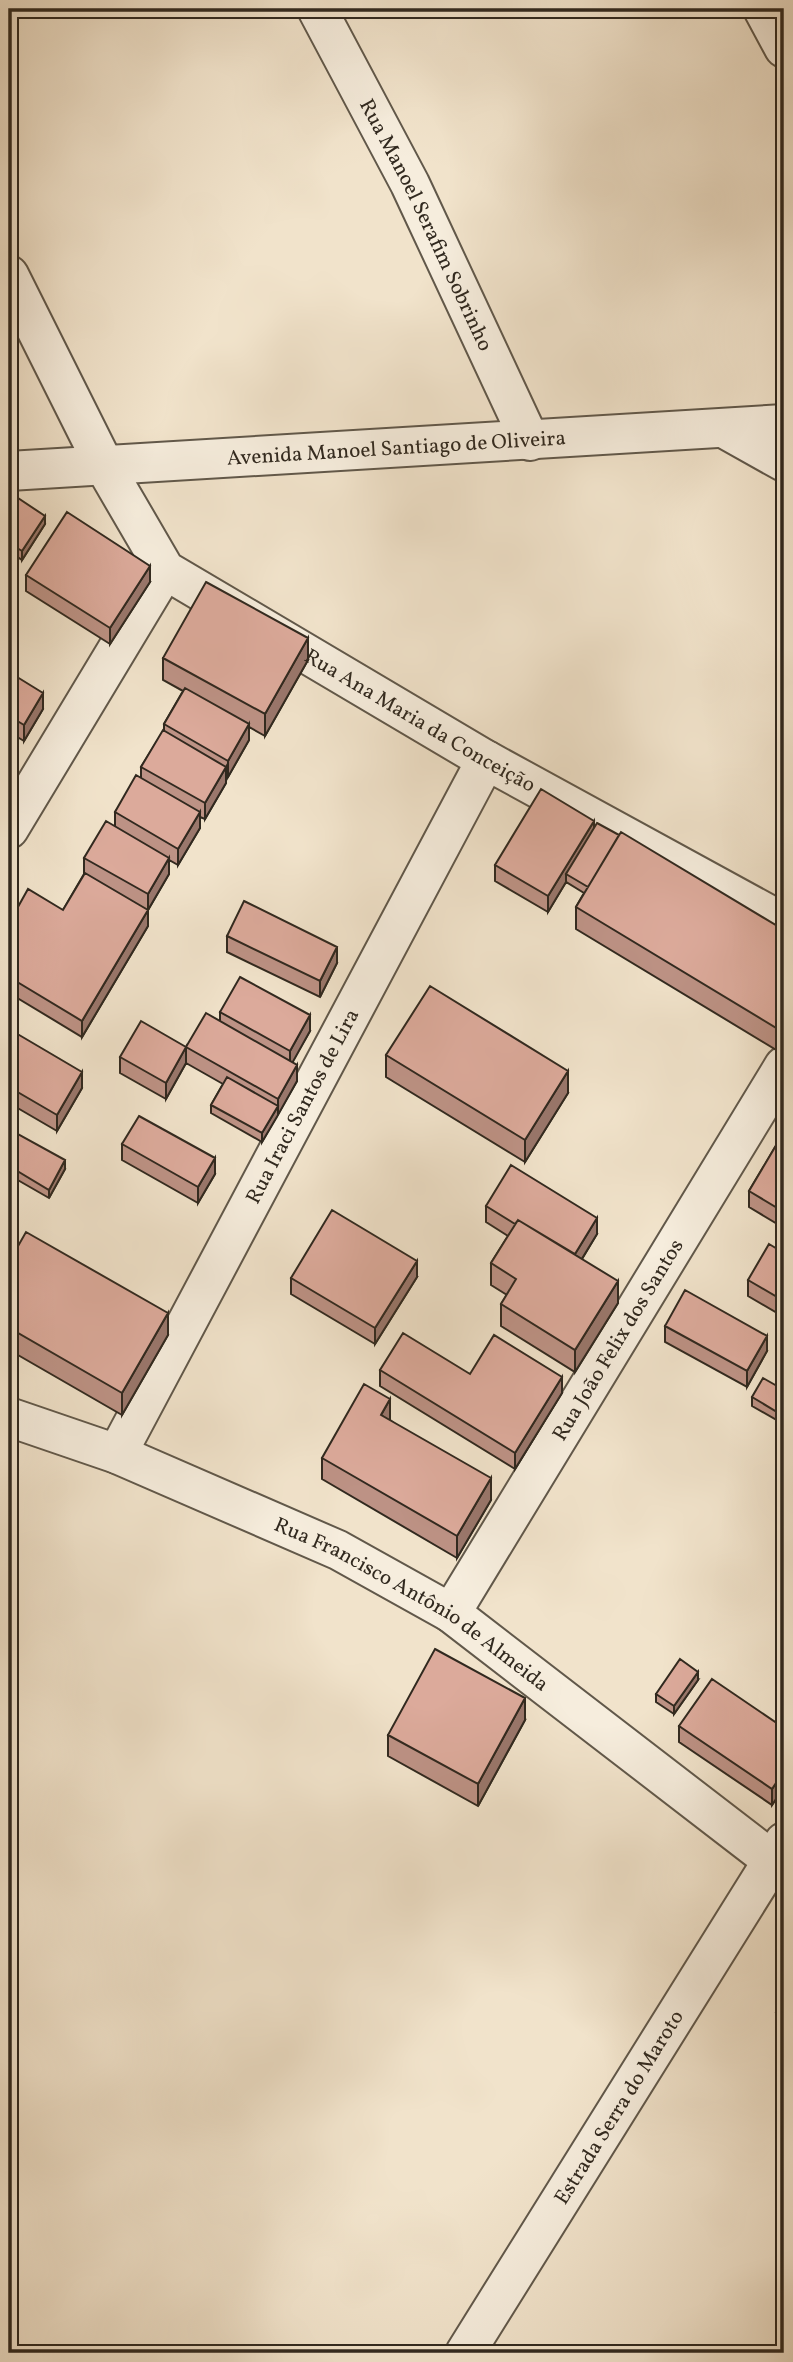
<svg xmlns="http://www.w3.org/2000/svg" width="793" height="2362" font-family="Vollkorn,serif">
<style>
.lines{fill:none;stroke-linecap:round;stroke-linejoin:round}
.minor-casing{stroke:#61584a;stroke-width:42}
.minor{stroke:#f6eddd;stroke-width:38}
.wall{fill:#bd9285;stroke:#31291f;stroke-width:2}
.shaded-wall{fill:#9a776c;stroke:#31291f;stroke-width:2}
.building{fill:#dcaa9b;stroke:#31291f;stroke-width:2}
.labels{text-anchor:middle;stroke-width:7;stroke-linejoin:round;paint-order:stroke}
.street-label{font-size:21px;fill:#31291f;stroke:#f6eddd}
</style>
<rect width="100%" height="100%" fill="#f1e3cb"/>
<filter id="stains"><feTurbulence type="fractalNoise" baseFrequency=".00286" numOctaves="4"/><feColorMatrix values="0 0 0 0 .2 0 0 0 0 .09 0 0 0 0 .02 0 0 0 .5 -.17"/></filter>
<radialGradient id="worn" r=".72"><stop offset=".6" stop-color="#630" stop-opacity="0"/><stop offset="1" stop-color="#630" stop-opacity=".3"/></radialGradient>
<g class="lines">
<!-- minor casing -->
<g class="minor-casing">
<g id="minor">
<path id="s1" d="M 317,9 L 410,184 L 530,441"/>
<path d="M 763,9 L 784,48"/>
<path id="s2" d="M 9,275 L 105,467 L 165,570 L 486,760 L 784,923"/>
<path d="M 725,429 L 784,462"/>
<path id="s3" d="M 9,471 L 784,424"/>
<path d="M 9,829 L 165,570"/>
<path id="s4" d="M 9,1417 L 117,1454 L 338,1550 L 451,1613 L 773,1861"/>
<path id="s5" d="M 117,1454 L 486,760"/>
<path id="s6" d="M 451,1613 L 784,1066"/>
<path id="s7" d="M 465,2353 L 784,1842"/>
</g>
</g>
<!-- minor -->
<use href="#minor" class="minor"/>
</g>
<!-- wall -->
<path class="wall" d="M 9,493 L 45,524 L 22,560 L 9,551 Z
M 26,575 L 150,582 L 110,644 L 26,591 Z
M 163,658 L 308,660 L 265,736 L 249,727 L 249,740 L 228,777 L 226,776 L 226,783 L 205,819 L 200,817 L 200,828 L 178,865 L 169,860 L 169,874 L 148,910 L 148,926 L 82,1037 L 9,993 L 9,923 L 63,910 L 84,874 L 84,858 L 115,827 L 115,812 L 141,778 L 141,767 L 164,730 L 164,724 L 183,691 L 163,680 Z
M 9,672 L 43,709 L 24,741 L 9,732 Z
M 594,829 L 784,930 L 778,1051 L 576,929 L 576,907 L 584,893 L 566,882 L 548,912 L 495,881 L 495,865 Z
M 227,936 L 337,963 L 320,997 L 227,952 Z
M 220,1012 L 310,1031 L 292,1062 L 297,1081 L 262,1142 L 211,1113 L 211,1105 L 223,1084 L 186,1063 L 166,1099 L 120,1073 L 120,1057 L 186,1047 L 220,1021 Z
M 9,1029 L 82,1088 L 57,1131 L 9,1103 Z
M 386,1055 L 568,1093 L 525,1162 L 386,1077 Z
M 784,1132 L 784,1228 L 749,1207 L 749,1191 Z
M 122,1144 L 215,1174 L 198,1203 L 122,1160 Z
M 9,1149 L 65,1169 L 49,1198 L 9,1175 Z
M 486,1206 L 597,1234 L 582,1259 L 618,1303 L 575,1372 L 501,1326 L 501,1304 L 507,1295 L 491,1285 L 491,1263 L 508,1236 L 486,1222 Z
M 784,1253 L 784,1317 L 748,1296 L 748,1280 Z
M 9,1262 L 168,1335 L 122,1415 L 11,1351 Z
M 417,1277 L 375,1344 L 291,1294 L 291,1278 Z
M 665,1326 L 767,1351 L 747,1387 L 665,1342 Z
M 380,1370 L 470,1374 L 562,1393 L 515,1469 L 380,1386 Z
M 784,1390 L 782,1423 L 752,1406 L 752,1397 Z
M 390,1420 L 491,1500 L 457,1558 L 322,1479 L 322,1458 Z
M 698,1680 L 674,1714 L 656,1702 L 656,1694 Z
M 525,1720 L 478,1806 L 388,1756 L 388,1735 Z
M 679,1726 L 784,1728 L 784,1787 L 772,1805 L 679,1742 Z
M 784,2001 L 784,2027 L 776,2020 L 776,2012 Z"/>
<!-- shaded-wall -->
<path class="shaded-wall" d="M 45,516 L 45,524 L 22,560 L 22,551 Z
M 150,566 L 150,582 L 110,644 L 110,628 Z
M 308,638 L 308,660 L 265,736 L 265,714 Z
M 43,693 L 43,709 L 24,741 L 24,725 Z
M 249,724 L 249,740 L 228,777 L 228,761 Z
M 226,767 L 226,783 L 205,819 L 205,803 Z
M 200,812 L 200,828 L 178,865 L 178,849 Z
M 594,821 L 594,837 L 566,874 L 566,882 L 548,912 L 548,896 Z
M 169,858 L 169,874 L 148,910 L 148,894 Z
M 148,910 L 148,926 L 82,1037 L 82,1021 Z
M 337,947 L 337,963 L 320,997 L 320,981 Z
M 310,1015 L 310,1031 L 290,1067 L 290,1051 Z
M 784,1018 L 784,1040 L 778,1051 L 778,1029 Z
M 186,1047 L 186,1063 L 166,1099 L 166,1083 Z
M 297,1065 L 297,1081 L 278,1115 L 278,1099 Z
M 568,1071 L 568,1093 L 525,1162 L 525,1140 Z
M 82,1072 L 82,1088 L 57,1131 L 57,1115 Z
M 278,1106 L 278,1115 L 262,1142 L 262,1133 Z
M 215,1158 L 215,1174 L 198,1203 L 198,1187 Z
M 65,1160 L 65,1169 L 49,1198 L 49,1190 Z
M 16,1181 L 16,1197 L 9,1210 L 9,1194 Z
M 597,1218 L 597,1234 L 572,1275 L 572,1259 Z
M 417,1261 L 417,1277 L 375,1344 L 375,1328 Z
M 618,1281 L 618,1303 L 575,1372 L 575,1350 Z
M 168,1313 L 168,1335 L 122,1415 L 122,1393 Z
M 11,1329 L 11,1351 L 9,1355 L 9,1334 Z
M 767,1336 L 767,1351 L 747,1387 L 747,1371 Z
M 562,1377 L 562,1393 L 515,1469 L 515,1453 Z
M 390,1399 L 390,1421 L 381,1415 Z
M 491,1478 L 491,1500 L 457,1558 L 457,1536 Z
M 698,1672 L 698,1680 L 674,1714 L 674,1706 Z
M 525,1698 L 525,1720 L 478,1806 L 478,1784 Z
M 784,1771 L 784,1787 L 772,1805 L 772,1789 Z"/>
<!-- building -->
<path class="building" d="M 9,492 L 45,516 L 22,551 L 9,543 Z
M 67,512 L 150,566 L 110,628 L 26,575 Z
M 206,582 L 308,638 L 265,714 L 163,658 Z
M 9,672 L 43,693 L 24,725 L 9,716 Z
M 185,688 L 249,724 L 228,761 L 164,724 Z
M 163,730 L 226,767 L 205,803 L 141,767 Z
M 136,775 L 200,812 L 178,849 L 115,812 Z
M 541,789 L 594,821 L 548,896 L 495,865 Z
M 106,821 L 169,858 L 148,894 L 84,858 Z
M 597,823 L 619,835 L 588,887 L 566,874 Z
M 621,832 L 784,930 L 784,1018 L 778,1029 L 576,907 Z
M 85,873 L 148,910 L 82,1021 L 9,977 L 9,923 L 28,889 L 63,910 Z
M 244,901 L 337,947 L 320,981 L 227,936 Z
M 240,977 L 310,1015 L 290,1051 L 220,1012 Z
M 430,986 L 568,1071 L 525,1140 L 386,1055 Z
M 206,1013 L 297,1065 L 278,1099 L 186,1047 L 166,1083 L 120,1057 L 141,1021 L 186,1047 Z
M 9,1029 L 82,1072 L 57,1115 L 9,1087 Z
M 227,1077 L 278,1106 L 262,1133 L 211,1105 Z
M 139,1116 L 215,1158 L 198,1187 L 122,1144 Z
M 784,1132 L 784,1212 L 749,1191 Z
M 18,1134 L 65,1160 L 49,1190 L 9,1166 L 9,1149 Z
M 511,1165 L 597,1218 L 575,1254 L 518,1220 L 515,1224 L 486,1206 Z
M 9,1177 L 16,1181 L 9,1194 Z
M 332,1210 L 417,1261 L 375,1328 L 291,1278 Z
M 518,1220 L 618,1281 L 575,1350 L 501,1304 L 516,1279 L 491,1263 Z
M 26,1232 L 168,1313 L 122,1393 L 11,1329 L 9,1334 L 9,1262 Z
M 769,1244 L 784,1253 L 784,1301 L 748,1280 Z
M 685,1290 L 767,1336 L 747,1371 L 665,1326 Z
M 403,1333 L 470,1374 L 494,1335 L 562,1377 L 515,1453 L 380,1370 Z
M 763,1378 L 784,1390 L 784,1411 L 782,1415 L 752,1397 Z
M 364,1384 L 390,1399 L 381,1415 L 491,1478 L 457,1536 L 322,1458 Z
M 435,1649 L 525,1698 L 478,1784 L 388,1735 Z
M 680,1659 L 698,1672 L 674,1706 L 656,1694 Z
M 712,1679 L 784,1728 L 784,1771 L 772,1789 L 679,1726 Z
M 784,2001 L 784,2018 L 776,2012 Z"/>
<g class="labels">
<!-- street labels -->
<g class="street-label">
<text dy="7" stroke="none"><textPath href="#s1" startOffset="242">Rua Manoel Serafim Sobrinho</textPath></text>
<text dy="7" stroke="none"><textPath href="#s3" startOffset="388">Avenida Manoel Santiago de Oliveira</textPath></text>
<text dy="7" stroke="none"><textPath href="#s2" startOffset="630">Rua Ana Maria da Conceição</textPath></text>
<text dy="7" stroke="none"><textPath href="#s5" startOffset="394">Rua Iraci Santos de Lira</textPath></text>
<text dy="7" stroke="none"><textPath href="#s6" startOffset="320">Rua João Felix dos Santos</textPath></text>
<text dy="7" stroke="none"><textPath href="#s4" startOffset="446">Rua Francisco Antônio de Almeida</textPath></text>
<text dy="7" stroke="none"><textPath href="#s7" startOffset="290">Estrada Serra do Maroto</textPath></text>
</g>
</g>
<!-- margin -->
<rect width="793" height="2362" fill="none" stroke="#f1e3cb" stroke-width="35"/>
<rect x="10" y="10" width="772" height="2341" fill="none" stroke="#31291f" stroke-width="3.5"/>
<rect x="18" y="18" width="758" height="2327" fill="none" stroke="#31291f" stroke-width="2"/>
<rect width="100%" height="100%" filter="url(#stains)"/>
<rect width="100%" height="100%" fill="url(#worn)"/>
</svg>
